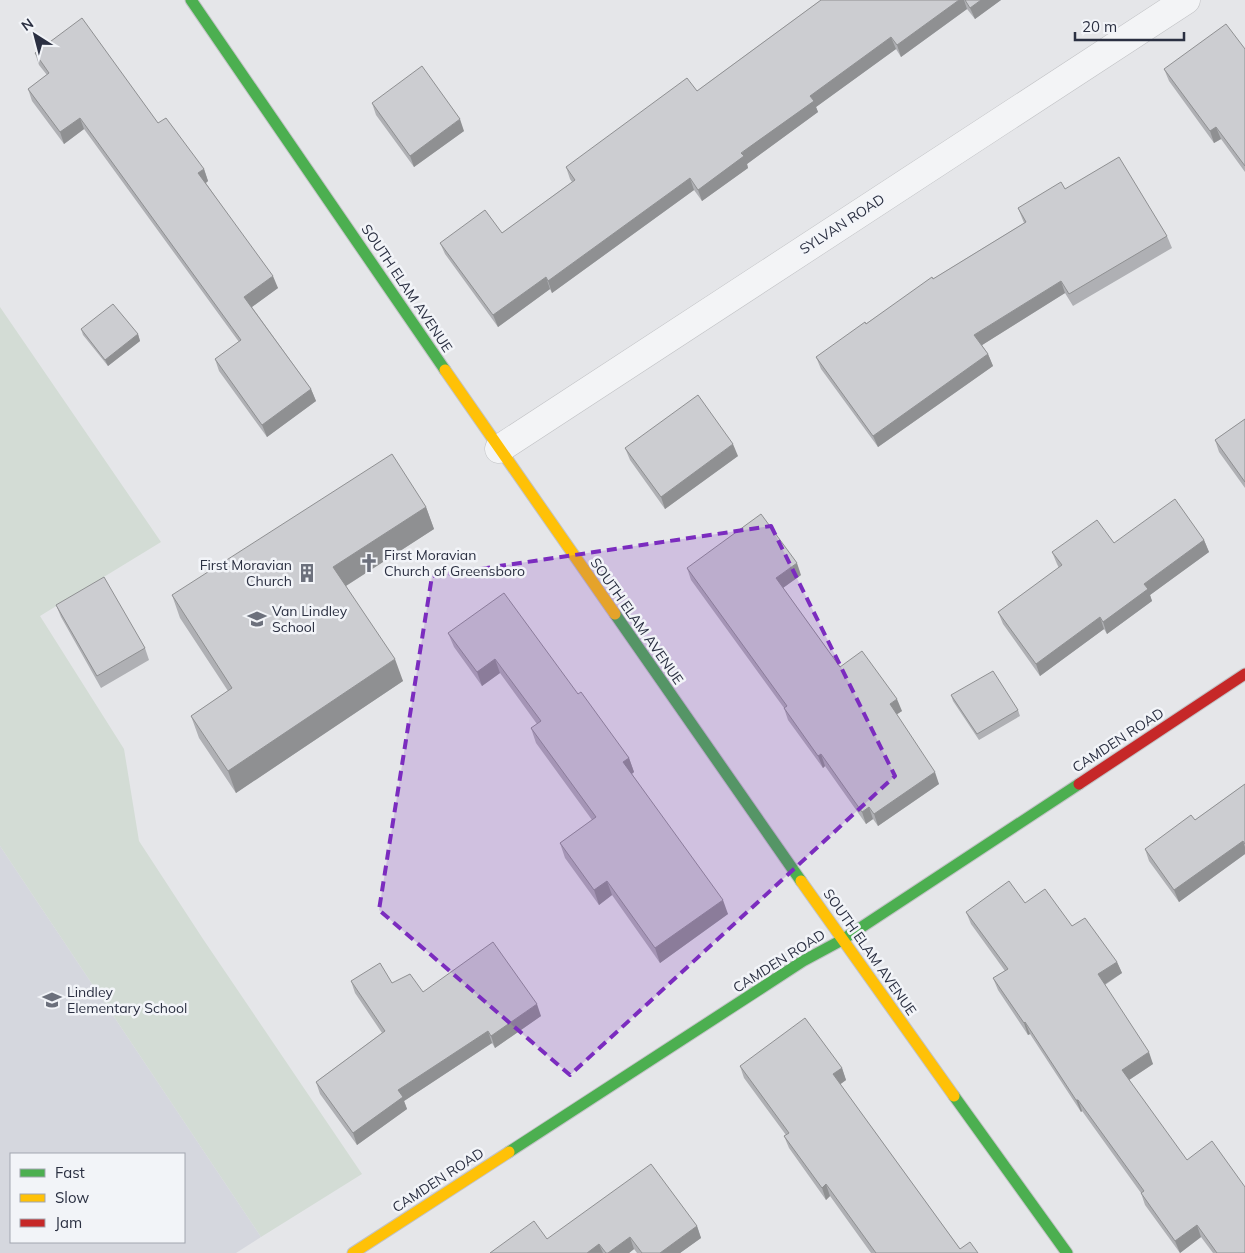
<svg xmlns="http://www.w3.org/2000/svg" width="1245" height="1253" font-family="Mulish,sans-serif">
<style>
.built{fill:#d5d7de;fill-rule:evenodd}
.green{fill:#d3dcd5}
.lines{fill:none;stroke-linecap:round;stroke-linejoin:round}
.street-casing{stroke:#c2c3c6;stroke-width:29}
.fast-casing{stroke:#c2c3c6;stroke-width:13}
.slow-casing{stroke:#c2c3c6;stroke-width:13}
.jam-casing{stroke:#c2c3c6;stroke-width:13}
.street{stroke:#f3f4f6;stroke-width:28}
.fast{stroke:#4caf50;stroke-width:11}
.slow{stroke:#ffc107;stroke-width:11}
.jam{stroke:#c62828;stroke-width:11}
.wall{fill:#afb0b4}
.shaded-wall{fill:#8f9092}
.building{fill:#cccdd1;stroke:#8f9092}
.marked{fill:#7b2cbf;fill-opacity:0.2;stroke:#7b2cbf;stroke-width:4;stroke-dasharray:10 6;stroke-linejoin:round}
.labels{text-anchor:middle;stroke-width:5;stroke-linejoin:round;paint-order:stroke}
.street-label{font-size:14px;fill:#2b3042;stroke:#f2f4f8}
.poi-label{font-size:14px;fill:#2b3042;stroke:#f2f4f8;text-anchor:start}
</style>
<rect width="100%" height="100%" fill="#e5e6e9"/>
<!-- built -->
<path class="built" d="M 0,846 L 261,1237 L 236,1253 L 0,1253 ZM 11,1154 L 184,1154 L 184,1242 L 11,1242 Z"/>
<!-- green -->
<path class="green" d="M 0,307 L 161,542 L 40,616 L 124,749 L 139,841 L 203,939 L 362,1174 L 261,1237 L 0,846 Z"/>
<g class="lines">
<!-- street casing -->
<g class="street-casing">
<path id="street" d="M 499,449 L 1186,0"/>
</g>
<!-- fast casing -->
<g class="fast-casing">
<path id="fast" d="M 191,0 L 445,370
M 615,614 L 801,881
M 954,1096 L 1067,1253
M 509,1152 L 803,961 L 842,940 L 1079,784"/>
</g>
<!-- slow casing -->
<g class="slow-casing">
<path id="slow" d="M 445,370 L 615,614
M 801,881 L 954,1096
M 353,1253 L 509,1152"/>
</g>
<!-- jam casing -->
<g class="jam-casing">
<path id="jam" d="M 1079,784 L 1245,674"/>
</g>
<!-- street -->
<use href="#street" class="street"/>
<!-- fast -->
<use href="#fast" class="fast"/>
<!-- slow -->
<use href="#slow" class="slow"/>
<!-- jam -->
<use href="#jam" class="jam"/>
</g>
<!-- wall -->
<path class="wall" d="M 821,0 L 1001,0 L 975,19 L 967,9 L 901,57 L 896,49 L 816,107 L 818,112 L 747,164 L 748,168 L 702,201 L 694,190 L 552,293 L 550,289 L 498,327 L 445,254 L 440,243 L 502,233 L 572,182 L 570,179 L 566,167 L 697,91 Z
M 1245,49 L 1245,172 L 1221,139 L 1214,143 L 1169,81 L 1164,69 Z
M 35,53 L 158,123 L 204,169 L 208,181 L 206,183 L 278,288 L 252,307 L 311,389 L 316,401 L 267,437 L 219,371 L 215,359 L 239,342 L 84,129 L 64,144 L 32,101 L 28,89 L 47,75 L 39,65 Z
M 372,103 L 464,131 L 414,167 L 376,115 Z
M 1065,189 L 1167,236 L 1172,248 L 1073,306 L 1065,293 L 982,345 L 988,354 L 993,366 L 878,447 L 821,369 L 816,357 L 933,279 L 1024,223 L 1018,208 Z
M 81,329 L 138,334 L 140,341 L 108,366 L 83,335 Z
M 1245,419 L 1245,488 L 1219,452 L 1215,440 Z
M 625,448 L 738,456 L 665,509 L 630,460 Z
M 426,507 L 434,529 L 346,586 L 403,681 L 236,793 L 199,738 L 191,716 L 228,691 L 180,618 L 172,595 Z
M 1204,540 L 1209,552 L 1150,595 L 1152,601 L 1107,634 L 1104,629 L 1040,676 L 1003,624 L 998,612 L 1059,568 L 1057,564 L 1052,552 L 1114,543 Z
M 687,568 L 801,575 L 783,588 L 840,667 L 902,711 L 896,715 L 939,784 L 878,826 L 873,819 L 866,824 L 825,766 L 823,768 L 788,720 L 784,708 L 691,580 Z
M 56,605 L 145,648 L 149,660 L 101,688 L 61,617 Z
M 448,633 L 578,694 L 629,758 L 634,772 L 632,774 L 728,914 L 660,963 L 612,895 L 599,905 L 565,858 L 560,843 L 592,820 L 536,743 L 531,728 L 537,724 L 500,673 L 482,686 L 454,647 Z
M 951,695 L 1018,710 L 1020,716 L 979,740 L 953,701 Z
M 1245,784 L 1245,854 L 1179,902 L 1149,861 L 1145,849 L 1195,820 Z
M 1025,903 L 1072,926 L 1117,962 L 1122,973 L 1105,985 L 1153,1064 L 1129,1080 L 1245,1253 L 1213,1253 L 1201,1237 L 1180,1253 L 1145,1205 L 1141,1193 L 1082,1111 L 1081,1112 L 1030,1034 L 1028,1035 L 998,990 L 993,978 L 1005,971 L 971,924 L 966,912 Z
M 351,981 L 392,983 L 423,992 L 541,1016 L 495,1048 L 492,1043 L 404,1101 L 407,1109 L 357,1145 L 320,1094 L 316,1082 L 382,1033 L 355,993 Z
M 740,1066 L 842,1068 L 846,1080 L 840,1084 L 960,1249 L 978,1253 L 871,1253 L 830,1196 L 826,1200 L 789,1148 L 784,1136 L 786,1135 L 744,1078 Z
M 697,1226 L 701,1238 L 680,1253 L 637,1253 L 634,1249 L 629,1253 L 490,1253 L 547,1239 Z"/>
<!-- shaded-wall -->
<path class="shaded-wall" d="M 959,0 L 964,0 L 967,9 L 901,57 L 897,45 Z
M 981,0 L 1001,0 L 975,19 L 970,8 Z
M 891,37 L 896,49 L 816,107 L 818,112 L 747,164 L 748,168 L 702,201 L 698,190 L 810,96 Z
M 80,118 L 84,129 L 64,144 L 60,132 Z
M 460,119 L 464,131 L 414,167 L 410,156 Z
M 1216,127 L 1221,139 L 1214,143 L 1210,131 Z
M 204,169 L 208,181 L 203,185 L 198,173 Z
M 690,178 L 694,190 L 552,293 L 548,281 Z
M 273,276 L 278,288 L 249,309 L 244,297 Z
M 546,277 L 550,289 L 498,327 L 493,315 Z
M 1061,281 L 1065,293 L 979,347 L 974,335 Z
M 138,334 L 140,341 L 108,366 L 105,360 Z
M 988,354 L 993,366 L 878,447 L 873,436 Z
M 311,389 L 316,401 L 267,437 L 262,425 Z
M 733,444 L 738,456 L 665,509 L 661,497 Z
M 426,507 L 434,529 L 341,589 L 333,567 Z
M 1204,540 L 1209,552 L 1150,595 L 1152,601 L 1107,634 L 1103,622 L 1144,584 Z
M 797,563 L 801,575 L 780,590 L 776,578 Z
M 1100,617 L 1104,629 L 1040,676 L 1036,664 Z
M 395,659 L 403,681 L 236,793 L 228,771 Z
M 495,659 L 500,673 L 482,686 L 477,672 Z
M 897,699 L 902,711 L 894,716 L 890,704 Z
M 821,754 L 825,766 L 823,768 L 818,756 Z
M 629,758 L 634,772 L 629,776 L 623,762 Z
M 935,772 L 939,784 L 878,826 L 874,814 Z
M 869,807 L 873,819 L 866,824 L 862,812 Z
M 1243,841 L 1245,847 L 1245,854 L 1179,902 L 1174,890 Z
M 607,881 L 612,895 L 599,905 L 594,890 Z
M 723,900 L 728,914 L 660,963 L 655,948 Z
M 1117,962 L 1122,973 L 1102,986 L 1098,974 Z
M 537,1004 L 541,1016 L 495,1048 L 491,1036 Z
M 1025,1022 L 1030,1034 L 1028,1035 L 1024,1023 Z
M 488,1031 L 492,1043 L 404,1101 L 407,1109 L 357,1145 L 353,1133 L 398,1090 Z
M 1149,1052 L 1153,1064 L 1126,1082 L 1122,1070 Z
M 842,1068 L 846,1080 L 838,1086 L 833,1074 Z
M 1076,1100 L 1078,1100 L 1082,1111 L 1081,1112 Z
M 826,1184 L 830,1196 L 826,1200 L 822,1188 Z
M 1197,1225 L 1201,1237 L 1180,1253 L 1175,1241 Z
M 697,1226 L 701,1238 L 680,1253 L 660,1253 Z
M 630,1237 L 634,1249 L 629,1253 L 608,1253 Z
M 599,1244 L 603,1253 L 587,1253 Z"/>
<!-- building -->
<path class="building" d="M 821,0 L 959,0 L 897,45 L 891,37 L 810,96 L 814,101 L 741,153 L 744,156 L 698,190 L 690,178 L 548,281 L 546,277 L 493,315 L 440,243 L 485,210 L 502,233 L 575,180 L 566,167 L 687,78 L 697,91 Z
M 965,0 L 981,0 L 970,8 Z
M 82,18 L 158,123 L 166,118 L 204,169 L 198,173 L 273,276 L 244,297 L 311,389 L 262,425 L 215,359 L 241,340 L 80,118 L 60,132 L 28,89 L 49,73 L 35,53 Z
M 1226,24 L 1245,49 L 1245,166 L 1216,127 L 1210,131 L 1164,69 Z
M 422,66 L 460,119 L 410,156 L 372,103 Z
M 1119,157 L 1167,236 L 1069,294 L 1061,281 L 974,335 L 988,354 L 873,436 L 816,357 L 865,322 L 866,324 L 932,277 L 933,279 L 1026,222 L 1018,208 L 1061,182 L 1065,189 Z
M 113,304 L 138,334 L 105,360 L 81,329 Z
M 698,395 L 733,444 L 661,497 L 625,448 Z
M 1245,419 L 1245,482 L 1215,440 Z
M 392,454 L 426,507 L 333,567 L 395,659 L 228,771 L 191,716 L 232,688 L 172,595 Z
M 1175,499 L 1204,540 L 1144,584 L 1148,589 L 1103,622 L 1100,617 L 1036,664 L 998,612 L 1062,565 L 1052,552 L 1097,520 L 1114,543 Z
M 761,514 L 797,563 L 776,578 L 840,667 L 862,651 L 897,699 L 890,704 L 935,772 L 874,814 L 869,807 L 862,812 L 821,754 L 818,756 L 784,708 L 787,706 L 687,568 Z
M 104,577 L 145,648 L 97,676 L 56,605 Z
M 504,593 L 578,694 L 581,692 L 629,758 L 623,762 L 723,900 L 655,948 L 607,881 L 594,890 L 560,843 L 596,817 L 531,728 L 541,721 L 495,659 L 477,672 L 448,633 Z
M 993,671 L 1018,710 L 977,734 L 951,695 Z
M 1245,784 L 1245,844 L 1243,841 L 1174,890 L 1145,849 L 1191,815 L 1195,820 Z
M 1009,881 L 1025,903 L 1045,889 L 1072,926 L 1085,918 L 1117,962 L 1098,974 L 1149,1052 L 1122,1070 L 1187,1160 L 1212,1141 L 1245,1187 L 1245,1253 L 1217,1253 L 1197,1225 L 1175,1241 L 1141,1193 L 1144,1191 L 1078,1100 L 1076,1100 L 1025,1022 L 1024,1023 L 993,978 L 1008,969 L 966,912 Z
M 493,942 L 537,1004 L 491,1036 L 488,1031 L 398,1090 L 403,1097 L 353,1133 L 316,1082 L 385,1031 L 351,981 L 380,963 L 392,983 L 410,974 L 423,992 Z
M 805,1018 L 842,1068 L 833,1074 L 960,1249 L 970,1242 L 978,1253 L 876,1253 L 826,1184 L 822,1188 L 784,1136 L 789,1133 L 740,1066 Z
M 651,1164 L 697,1226 L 660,1253 L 642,1253 L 630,1237 L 608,1253 L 606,1253 L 599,1244 L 587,1253 L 490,1253 L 534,1221 L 547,1239 Z"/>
<!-- marked area -->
<path class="marked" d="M 771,526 L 895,776 L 570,1075 L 379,910 L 432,576 Z"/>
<!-- icons -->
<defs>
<g id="church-bare" transform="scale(1.5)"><path d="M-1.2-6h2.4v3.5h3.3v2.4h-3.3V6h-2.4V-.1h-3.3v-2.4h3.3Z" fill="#6c707c" stroke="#f2f4f8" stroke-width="2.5" paint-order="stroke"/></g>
<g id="building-bare" transform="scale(1.5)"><path d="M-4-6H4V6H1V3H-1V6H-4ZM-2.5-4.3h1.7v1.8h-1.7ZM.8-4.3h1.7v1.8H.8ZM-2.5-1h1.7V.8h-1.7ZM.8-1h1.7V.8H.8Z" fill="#6c707c" stroke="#f2f4f8" stroke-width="2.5" paint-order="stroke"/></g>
<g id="school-bare" transform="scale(1.5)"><path d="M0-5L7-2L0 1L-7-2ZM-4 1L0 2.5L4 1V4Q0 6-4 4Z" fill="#6c707c" stroke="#f2f4f8" stroke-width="2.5" paint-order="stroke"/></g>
</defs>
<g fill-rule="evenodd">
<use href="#church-bare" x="369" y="563"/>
<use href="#building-bare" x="307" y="573"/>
<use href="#school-bare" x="257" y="619"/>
<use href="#school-bare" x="52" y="1000"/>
</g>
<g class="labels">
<!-- street labels -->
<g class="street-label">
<text transform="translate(842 224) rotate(-33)" y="5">SYLVAN ROAD</text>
<text transform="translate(407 288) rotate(56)" y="5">SOUTH ELAM AVENUE</text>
<text transform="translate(637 621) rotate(55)" y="5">SOUTH ELAM AVENUE</text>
<text transform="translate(1118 740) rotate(-33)" y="5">CAMDEN ROAD</text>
<text transform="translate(870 952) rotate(55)" y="5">SOUTH ELAM AVENUE</text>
<text transform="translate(779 961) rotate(-32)" y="5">CAMDEN ROAD</text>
<text transform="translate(438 1180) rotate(-33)" y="5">CAMDEN ROAD</text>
</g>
<!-- poi labels -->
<g class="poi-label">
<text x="384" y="560">First Moravian<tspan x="384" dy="16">Church of Greensboro</tspan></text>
<text x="292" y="570" text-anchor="end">First Moravian<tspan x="292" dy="16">Church</tspan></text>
<text x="272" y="616">Van Lindley<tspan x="272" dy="16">School</tspan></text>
<text x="67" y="997">Lindley<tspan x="67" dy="16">Elementary School</tspan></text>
</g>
</g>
<!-- legend -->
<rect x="10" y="1153" width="175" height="90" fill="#f2f4f8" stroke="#a2a6af"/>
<rect x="20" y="1169" width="25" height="8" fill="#4caf50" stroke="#a2a6af"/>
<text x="55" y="1178" font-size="15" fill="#2b3042">Fast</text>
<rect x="20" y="1194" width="25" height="8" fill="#ffc107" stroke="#a2a6af"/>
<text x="55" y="1203" font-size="15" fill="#2b3042">Slow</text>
<rect x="20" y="1219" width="25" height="8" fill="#c62828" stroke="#a2a6af"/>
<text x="55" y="1228" font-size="15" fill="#2b3042">Jam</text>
<!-- north arrow -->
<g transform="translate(35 35) rotate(324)" stroke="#f2f4f8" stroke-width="4" paint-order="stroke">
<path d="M0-4L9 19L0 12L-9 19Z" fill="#2b3042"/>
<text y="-8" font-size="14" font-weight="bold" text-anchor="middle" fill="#2b3042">N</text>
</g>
<!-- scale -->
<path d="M1075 32v8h109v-8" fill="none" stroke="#2b3042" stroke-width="2.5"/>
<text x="1082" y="32" font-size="15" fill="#2b3042" stroke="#f2f4f8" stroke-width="4" paint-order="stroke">20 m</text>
</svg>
